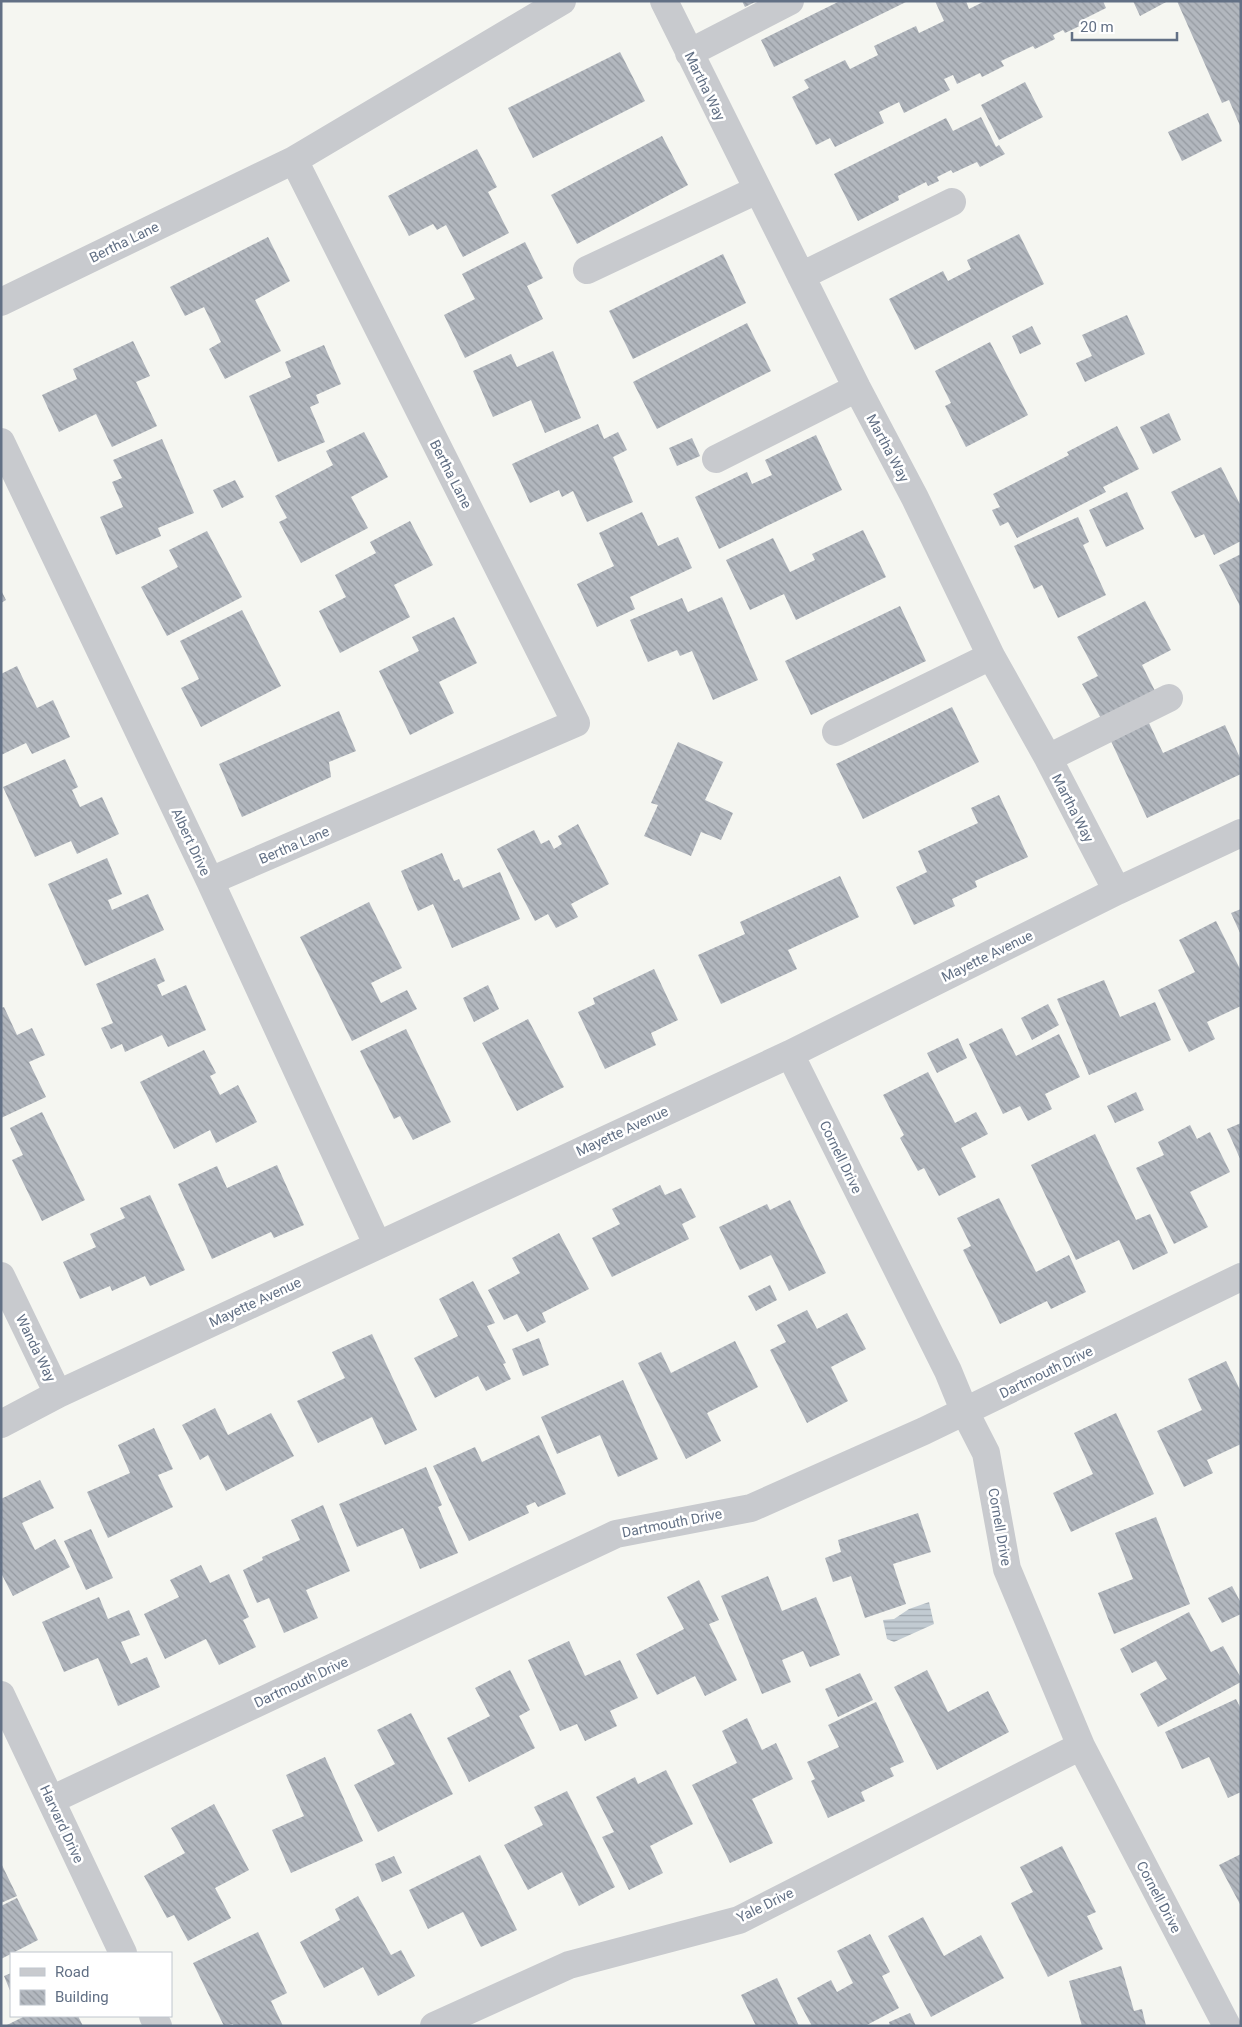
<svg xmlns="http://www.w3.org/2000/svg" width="1242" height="2027" font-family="Roboto,sans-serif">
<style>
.water{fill:url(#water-rules)}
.building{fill:url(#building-back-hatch)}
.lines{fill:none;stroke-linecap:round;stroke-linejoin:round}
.minor{stroke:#c8cace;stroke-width:28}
.labels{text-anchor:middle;stroke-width:5;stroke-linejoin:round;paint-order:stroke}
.street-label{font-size:14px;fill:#627085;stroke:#fff}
</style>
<defs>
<pattern id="water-rules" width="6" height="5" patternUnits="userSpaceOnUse" patternTransform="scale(1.25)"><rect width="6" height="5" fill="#c2cbd2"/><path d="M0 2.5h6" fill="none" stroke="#a1a9b0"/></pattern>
<pattern id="building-back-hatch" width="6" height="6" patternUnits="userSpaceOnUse" patternTransform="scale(1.25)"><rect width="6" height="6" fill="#b2b7be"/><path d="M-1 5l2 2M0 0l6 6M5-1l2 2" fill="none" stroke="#9499a0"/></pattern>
</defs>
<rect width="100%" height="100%" fill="#f5f6f1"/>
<!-- water -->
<path class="water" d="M 929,1602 L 934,1624 L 894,1642 L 887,1639 L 883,1620 L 894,1619 L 909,1609 Z"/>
<!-- building -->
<path class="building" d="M 742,1 L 757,1 L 745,7 Z
M 840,1 L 908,1 L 774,67 L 761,40 Z
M 935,1 L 966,1 L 969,9 L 985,1 L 1103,1 L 1106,8 L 1084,19 L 1086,23 L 1065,33 L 1063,30 L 1053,35 L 1055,39 L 1035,49 L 1033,46 L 1001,61 L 1004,66 L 982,77 L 980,73 L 957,84 L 953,75 L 944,79 L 950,90 L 904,113 L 899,102 L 879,112 L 884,123 L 835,147 L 830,138 L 816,145 L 792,97 L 809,88 L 804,80 L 845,60 L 850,69 L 878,55 L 874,46 L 916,26 L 919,33 L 944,21 Z
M 1133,1 L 1168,1 L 1140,16 Z
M 1177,1 L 1241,1 L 1241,128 L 1229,100 L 1222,103 Z
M 620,52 L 645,101 L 533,158 L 508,108 Z
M 1025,82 L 1043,117 L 999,140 L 981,105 Z
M 1208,113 L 1222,141 L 1182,161 L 1168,132 Z
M 981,117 L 996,147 L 999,145 L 1005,154 L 980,167 L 977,162 L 953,173 L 951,170 L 937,177 L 939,181 L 928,186 L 926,182 L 898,196 L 899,200 L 858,221 L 834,174 L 946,118 L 953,131 Z
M 662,136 L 688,185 L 577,244 L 551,195 Z
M 477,149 L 497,187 L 488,192 L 509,233 L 463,257 L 446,225 L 437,230 L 433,224 L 409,236 L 388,196 Z
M 1019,234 L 1044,284 L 915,350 L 889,299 L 943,271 L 948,281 L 971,269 L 967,260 Z
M 268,237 L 290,281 L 255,300 L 281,351 L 225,379 L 209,349 L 221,342 L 204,307 L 185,316 L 170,287 Z
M 525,242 L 543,278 L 527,286 L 543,319 L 465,358 L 444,315 L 475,299 L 462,274 Z
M 723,254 L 746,303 L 633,359 L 609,311 Z
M 1127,315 L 1145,354 L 1085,382 L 1076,363 L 1092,356 L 1082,335 Z
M 747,323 L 771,371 L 657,429 L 633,382 Z
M 1032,326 L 1041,344 L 1020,354 L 1012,336 Z
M 133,341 L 150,376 L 136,382 L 157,426 L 112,447 L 96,414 L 59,432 L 42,395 L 77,379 L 73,369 Z
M 990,342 L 1028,415 L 966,447 L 945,406 L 951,403 L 935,371 Z
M 324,345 L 341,384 L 316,395 L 319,403 L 310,407 L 325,442 L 278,462 L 249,396 L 291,377 L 285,362 Z
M 553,351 L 581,418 L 545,433 L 531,400 L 493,417 L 473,371 L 511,354 L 517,367 Z
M 1169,413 L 1181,440 L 1153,454 L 1140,427 Z
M 598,424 L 604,439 L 618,432 L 627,450 L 613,457 L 633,502 L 587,522 L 573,491 L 562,497 L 559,490 L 530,503 L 512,464 Z
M 1117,426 L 1139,469 L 1103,487 L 1106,492 L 1017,538 L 1008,522 L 1000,526 L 992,510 L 1000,507 L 993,494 L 1069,455 L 1067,452 Z
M 364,432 L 388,477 L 351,497 L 368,528 L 301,563 L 279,522 L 287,518 L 275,496 L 333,465 L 326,451 Z
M 816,435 L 842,490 L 719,549 L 695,497 L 747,472 L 752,484 L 772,475 L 765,460 Z
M 692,438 L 700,456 L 677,466 L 669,448 Z
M 162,439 L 194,513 L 158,528 L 161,536 L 116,555 L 100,517 L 123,507 L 112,482 L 122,478 L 113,460 Z
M 1221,467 L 1241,506 L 1241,541 L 1214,555 L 1204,534 L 1195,538 L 1171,492 Z
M 235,480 L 244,497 L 222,508 L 213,490 Z
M 1127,492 L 1144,529 L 1106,547 L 1089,510 Z
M 642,512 L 658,546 L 678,537 L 692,568 L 630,597 L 635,609 L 597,627 L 577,584 L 614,566 L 599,533 Z
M 1078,517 L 1089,542 L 1083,545 L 1106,595 L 1058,618 L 1042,585 L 1034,589 L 1014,546 Z
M 410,521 L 433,565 L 394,585 L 410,617 L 340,653 L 319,611 L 346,597 L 335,575 L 376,553 L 370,542 Z
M 863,530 L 886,577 L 796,620 L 784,594 L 750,610 L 726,560 L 773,538 L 790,572 L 815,560 L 812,554 Z
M 207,531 L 242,597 L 167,636 L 141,587 L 178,567 L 169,550 Z
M 1241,554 L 1241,608 L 1219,565 Z
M 1,590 L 6,600 L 1,603 Z
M 722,597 L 758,680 L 713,700 L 692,651 L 680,656 L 677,650 L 648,662 L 630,620 L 682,598 L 688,612 Z
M 1145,601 L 1171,650 L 1142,665 L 1156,693 L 1102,720 L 1082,684 L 1098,676 L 1077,637 Z
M 900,606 L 926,661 L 811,715 L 785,661 Z
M 242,610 L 281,686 L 201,727 L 181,688 L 199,679 L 180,641 Z
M 454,617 L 477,663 L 439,682 L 454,713 L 410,735 L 379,671 L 419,651 L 412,637 Z
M 17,666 L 37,708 L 53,700 L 70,737 L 32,754 L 26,743 L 1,755 L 1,674 Z
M 952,707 L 979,762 L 863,819 L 836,764 Z
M 339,711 L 356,751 L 329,762 L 331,777 L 242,817 L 219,764 Z
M 1148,721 L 1163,753 L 1225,725 L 1241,760 L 1241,774 L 1147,818 L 1110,739 Z
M 678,742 L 723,762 L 705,800 L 733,813 L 721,840 L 701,832 L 691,856 L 644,836 L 658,805 L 651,803 Z
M 65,759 L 78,787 L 72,790 L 80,807 L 102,797 L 119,834 L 77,854 L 71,841 L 35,857 L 3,787 Z
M 999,795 L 1028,857 L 975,881 L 977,887 L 952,899 L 955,906 L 914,925 L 896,887 L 927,872 L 918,851 L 978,823 L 971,808 Z
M 578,824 L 609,884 L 571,904 L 578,917 L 556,928 L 548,914 L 535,921 L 497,849 L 534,830 L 541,844 L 549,840 L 554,849 L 562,844 L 558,836 Z
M 442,853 L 454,881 L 459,879 L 463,888 L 500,872 L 520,919 L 452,948 L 433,904 L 418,911 L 401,871 Z
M 107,858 L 122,894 L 108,900 L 112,910 L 148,894 L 164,930 L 85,966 L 48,884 Z
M 840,876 L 859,917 L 788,950 L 797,969 L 721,1004 L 698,955 L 745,934 L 740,922 Z
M 369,902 L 402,968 L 371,983 L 381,1003 L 407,990 L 417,1009 L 352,1041 L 300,937 Z
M 1241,909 L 1241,935 L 1231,913 Z
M 1216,921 L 1241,971 L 1241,1006 L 1207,1022 L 1215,1039 L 1189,1052 L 1158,990 L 1195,972 L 1179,940 Z
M 155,958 L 165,981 L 157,985 L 162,996 L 186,985 L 206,1030 L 168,1047 L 162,1035 L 125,1052 L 122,1044 L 111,1049 L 101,1028 L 113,1023 L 96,984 Z
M 654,969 L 678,1020 L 651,1033 L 656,1045 L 605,1069 L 578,1012 L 595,1004 L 593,998 Z
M 1104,980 L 1120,1017 L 1155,1002 L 1171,1040 L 1089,1075 L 1057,999 Z
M 488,985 L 499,1009 L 474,1022 L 463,998 Z
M 1048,1004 L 1059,1025 L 1032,1040 L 1021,1018 Z
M 4,1007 L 17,1035 L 32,1028 L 45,1055 L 29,1062 L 46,1097 L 1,1118 L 1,1008 Z
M 528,1019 L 564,1087 L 517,1111 L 482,1043 Z
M 1002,1028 L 1016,1056 L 1059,1034 L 1080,1077 L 1045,1094 L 1052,1109 L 1028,1121 L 1020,1106 L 1003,1114 L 969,1044 Z
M 406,1029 L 451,1122 L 413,1140 L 400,1116 L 394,1119 L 360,1051 Z
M 958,1038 L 967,1058 L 937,1073 L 927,1053 Z
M 204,1050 L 216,1073 L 210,1076 L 220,1095 L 238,1085 L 257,1122 L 216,1143 L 210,1130 L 174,1149 L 140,1082 Z
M 928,1072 L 955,1123 L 976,1112 L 988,1134 L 961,1148 L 976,1177 L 939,1196 L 924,1168 L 918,1171 L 900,1138 L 904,1135 L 883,1095 Z
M 1136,1092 L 1144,1110 L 1115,1123 L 1107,1106 Z
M 42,1112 L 85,1200 L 42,1221 L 12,1160 L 23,1155 L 10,1128 Z
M 1241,1123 L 1241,1161 L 1227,1129 Z
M 1190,1125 L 1197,1139 L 1210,1132 L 1230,1172 L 1190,1192 L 1208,1227 L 1174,1244 L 1136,1168 L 1164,1155 L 1158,1142 Z
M 1095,1134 L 1136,1220 L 1150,1214 L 1168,1253 L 1133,1270 L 1119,1240 L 1076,1260 L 1031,1165 Z
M 277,1165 L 304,1225 L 274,1238 L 271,1232 L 212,1259 L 178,1184 L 217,1166 L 227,1188 Z
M 660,1185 L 665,1195 L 681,1188 L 696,1217 L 682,1224 L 689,1239 L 612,1277 L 592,1238 L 620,1224 L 612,1209 Z
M 150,1195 L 185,1270 L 150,1286 L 145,1276 L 112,1291 L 110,1286 L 80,1299 L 63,1262 L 96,1247 L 90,1234 L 125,1218 L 120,1208 Z
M 999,1198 L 1036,1272 L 1069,1255 L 1086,1292 L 1051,1309 L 1047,1301 L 1000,1324 L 963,1250 L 971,1246 L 957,1218 Z
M 790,1200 L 826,1273 L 789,1291 L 771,1255 L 740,1270 L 719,1227 L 767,1204 L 770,1210 Z
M 559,1233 L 589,1289 L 542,1313 L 546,1322 L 527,1332 L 517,1314 L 504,1320 L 488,1290 L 520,1273 L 512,1258 Z
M 473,1281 L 495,1323 L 487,1326 L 506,1363 L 503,1364 L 511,1379 L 486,1391 L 478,1376 L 435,1398 L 414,1358 L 458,1336 L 439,1299 Z
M 770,1285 L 777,1300 L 756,1311 L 748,1296 Z
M 807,1310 L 817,1329 L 847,1313 L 866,1349 L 831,1367 L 848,1401 L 807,1423 L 770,1350 L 786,1342 L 777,1325 Z
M 372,1334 L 417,1430 L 385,1445 L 372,1417 L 318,1443 L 297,1401 L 345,1378 L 332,1352 Z
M 539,1338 L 549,1365 L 523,1376 L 512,1349 Z
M 735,1341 L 758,1387 L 707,1413 L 721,1441 L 686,1459 L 638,1363 L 661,1352 L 671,1373 Z
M 1226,1361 L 1241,1392 L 1241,1444 L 1207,1460 L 1213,1473 L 1184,1487 L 1157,1431 L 1202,1410 L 1188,1379 Z
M 623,1380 L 658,1459 L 618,1477 L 600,1435 L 557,1454 L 541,1417 Z
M 215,1408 L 228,1435 L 271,1413 L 294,1456 L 226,1491 L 208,1455 L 200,1460 L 182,1425 Z
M 1116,1413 L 1154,1494 L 1071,1532 L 1053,1493 L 1093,1474 L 1074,1433 Z
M 154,1428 L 173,1469 L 158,1475 L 173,1507 L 108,1538 L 87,1492 L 130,1473 L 118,1445 Z
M 539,1435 L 566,1494 L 538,1507 L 535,1502 L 526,1506 L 529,1513 L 469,1541 L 433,1466 L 475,1447 L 482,1462 Z
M 426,1467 L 442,1505 L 438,1507 L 458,1553 L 420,1569 L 403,1528 L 357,1547 L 339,1504 Z
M 40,1480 L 54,1508 L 22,1523 L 35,1550 L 55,1539 L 70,1567 L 13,1596 L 1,1573 L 1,1499 Z
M 323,1505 L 350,1571 L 306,1590 L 318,1618 L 284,1633 L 269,1598 L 257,1603 L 243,1570 L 263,1560 L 262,1557 L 300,1540 L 291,1520 Z
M 918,1513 L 931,1552 L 893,1564 L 906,1604 L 865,1618 L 851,1576 L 833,1582 L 825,1558 L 841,1552 L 838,1540 Z
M 1156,1517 L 1190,1604 L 1114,1634 L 1098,1593 L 1133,1579 L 1115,1533 Z
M 91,1529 L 113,1578 L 86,1590 L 64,1541 Z
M 201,1565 L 210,1583 L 229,1574 L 249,1617 L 243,1620 L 256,1647 L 219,1665 L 206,1639 L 165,1659 L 144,1614 L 179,1597 L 170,1580 Z
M 768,1576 L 782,1611 L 816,1597 L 840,1655 L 810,1667 L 803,1651 L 782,1660 L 791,1682 L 762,1694 L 721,1596 Z
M 699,1580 L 719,1620 L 709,1624 L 737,1680 L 705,1696 L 695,1676 L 657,1695 L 636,1654 L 684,1629 L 667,1597 Z
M 1232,1586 L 1241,1603 L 1241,1614 L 1222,1623 L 1208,1598 Z
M 99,1597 L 108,1619 L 129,1610 L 140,1635 L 121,1642 L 131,1664 L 147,1657 L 160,1687 L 118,1706 L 98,1658 L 64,1672 L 42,1622 Z
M 1189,1612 L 1211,1652 L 1223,1646 L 1241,1678 L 1241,1682 L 1158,1727 L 1140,1694 L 1167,1679 L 1156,1661 L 1132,1673 L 1120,1649 Z
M 569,1641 L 585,1676 L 620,1660 L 638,1698 L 610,1711 L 617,1726 L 585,1741 L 577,1724 L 560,1731 L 528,1660 Z
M 510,1670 L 530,1710 L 519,1716 L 535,1748 L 469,1782 L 447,1738 L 490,1716 L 475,1688 Z
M 927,1670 L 948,1712 L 988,1691 L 1009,1732 L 937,1770 L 894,1687 Z
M 860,1673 L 873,1700 L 838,1717 L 825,1689 Z
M 1236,1699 L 1241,1709 L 1241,1792 L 1228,1798 L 1209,1757 L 1182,1769 L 1165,1732 Z
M 876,1702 L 904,1762 L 890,1768 L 894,1776 L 861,1792 L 865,1801 L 828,1818 L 811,1781 L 815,1779 L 807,1762 L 839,1747 L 828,1725 Z
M 411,1713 L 453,1794 L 378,1832 L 354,1785 L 395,1764 L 377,1730 Z
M 747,1718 L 762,1750 L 776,1743 L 793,1779 L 752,1799 L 773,1843 L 730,1863 L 692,1785 L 737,1763 L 722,1731 Z
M 325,1757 L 363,1841 L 291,1873 L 272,1830 L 304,1816 L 286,1775 Z
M 666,1770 L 693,1824 L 650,1846 L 663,1873 L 629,1890 L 602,1837 L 614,1832 L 596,1797 L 635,1777 L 638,1784 Z
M 567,1791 L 615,1887 L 579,1906 L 562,1872 L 528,1890 L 504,1845 L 543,1825 L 534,1807 Z
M 214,1804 L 249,1870 L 215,1888 L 231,1918 L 188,1941 L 174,1915 L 167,1918 L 144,1876 L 185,1853 L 171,1828 Z
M 1062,1846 L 1096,1912 L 1087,1916 L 1103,1949 L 1048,1977 L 1011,1903 L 1033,1892 L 1020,1867 Z
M 1241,1854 L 1241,1906 L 1219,1865 Z
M 480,1855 L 517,1930 L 481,1947 L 463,1912 L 428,1929 L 409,1890 Z
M 394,1856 L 402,1873 L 382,1882 L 375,1864 Z
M 1,1863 L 17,1896 L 1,1903 Z
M 358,1896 L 391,1955 L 401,1950 L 415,1976 L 378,1996 L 363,1967 L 324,1988 L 300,1942 L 340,1920 L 335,1909 Z
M 17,1898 L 38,1940 L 1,1959 L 1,1906 Z
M 923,1917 L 944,1956 L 981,1935 L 1004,1978 L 931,2017 L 888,1936 Z
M 258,1932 L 287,1993 L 271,2001 L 283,2026 L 234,2026 L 233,2024 L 224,2026 L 193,1963 Z
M 870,1934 L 890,1972 L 882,1976 L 899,2008 L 865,2026 L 812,2026 L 797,1998 L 831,1980 L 837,1992 L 853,1983 L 837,1951 Z
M 1121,1966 L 1134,2011 L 1142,2009 L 1146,2026 L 1082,2026 L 1069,1981 Z
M 11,1973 L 11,1993 L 4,1976 Z
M 777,1978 L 799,2026 L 756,2026 L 741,1995 Z
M 910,2013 L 916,2026 L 890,2026 L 889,2022 Z
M 22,2016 L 78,2016 L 83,2026 L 5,2026 L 23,2017 Z"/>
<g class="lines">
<!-- minor -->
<path class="minor" d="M 664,1 L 857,388 L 915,498 L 991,656 L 1048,758 L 1117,891
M 689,53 L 790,1
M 587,270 L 757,190
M 801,276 L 952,202
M 1,302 L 294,160 L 562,1
M 1,442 L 210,881 L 377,1244
M 716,459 L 857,388
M 836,732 L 991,656
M 1048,758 L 1169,698
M 210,881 L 576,723 L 294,160
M 790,1054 L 948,1371 L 964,1410 L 986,1453 L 1007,1569 L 1081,1746 L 1227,2026
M 1,1276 L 58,1394
M 1,1424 L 58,1394 L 790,1054 L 1117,891 L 1241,833
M 1,1695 L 123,1953
M 51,1800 L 616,1534 L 751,1508 L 924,1431 L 1241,1277
M 153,2016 L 158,2026
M 434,2026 L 569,1965 L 739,1920 L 1081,1746"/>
</g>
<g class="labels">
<!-- street labels -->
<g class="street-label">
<text transform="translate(705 86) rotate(64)" y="5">Martha Way</text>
<text transform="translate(124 242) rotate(-26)" y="5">Bertha Lane</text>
<text transform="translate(888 448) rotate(62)" y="5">Martha Way</text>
<text transform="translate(451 474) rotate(63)" y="5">Bertha Lane</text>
<text transform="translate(1073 808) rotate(63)" y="5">Martha Way</text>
<text transform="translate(191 842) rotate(65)" y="5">Albert Drive</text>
<text transform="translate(294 845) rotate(-23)" y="5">Bertha Lane</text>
<text transform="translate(987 956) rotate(-26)" y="5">Mayette Avenue</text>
<text transform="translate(622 1131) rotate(-25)" y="5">Mayette Avenue</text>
<text transform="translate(841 1157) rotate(64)" y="5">Cornell Drive</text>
<text transform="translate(255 1302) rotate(-25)" y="5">Mayette Avenue</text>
<text transform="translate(36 1348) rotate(64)" y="5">Wanda Way</text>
<text transform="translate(1046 1372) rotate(-26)" y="5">Dartmouth Drive</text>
<text transform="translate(672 1523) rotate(-11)" y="5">Dartmouth Drive</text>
<text transform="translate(1000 1527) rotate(80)" y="5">Cornell Drive</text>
<text transform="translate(301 1682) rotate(-25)" y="5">Dartmouth Drive</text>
<text transform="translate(62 1824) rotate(65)" y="5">Harvard Drive</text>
<text transform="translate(1159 1897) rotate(62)" y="5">Cornell Drive</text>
<text transform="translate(765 1905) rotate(-26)" y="5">Yale Drive</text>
</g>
</g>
<!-- border -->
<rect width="1242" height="2027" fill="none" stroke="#627085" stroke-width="5"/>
<!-- legend -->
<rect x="10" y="1952" width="162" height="65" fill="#ffffff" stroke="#c0c6ce"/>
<rect x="20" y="1968" width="25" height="8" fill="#c8cace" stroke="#c0c6ce"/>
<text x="55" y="1977" font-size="15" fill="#627085">Road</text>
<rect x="20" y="1990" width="25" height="15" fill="url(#building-back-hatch)" stroke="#c0c6ce"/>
<text x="55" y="2002" font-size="15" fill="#627085">Building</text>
<!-- scale -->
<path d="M1072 32v8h105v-8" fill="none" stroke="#627085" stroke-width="2.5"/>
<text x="1080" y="32" font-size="15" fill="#627085" stroke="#ffffff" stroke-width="4" paint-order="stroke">20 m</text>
</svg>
